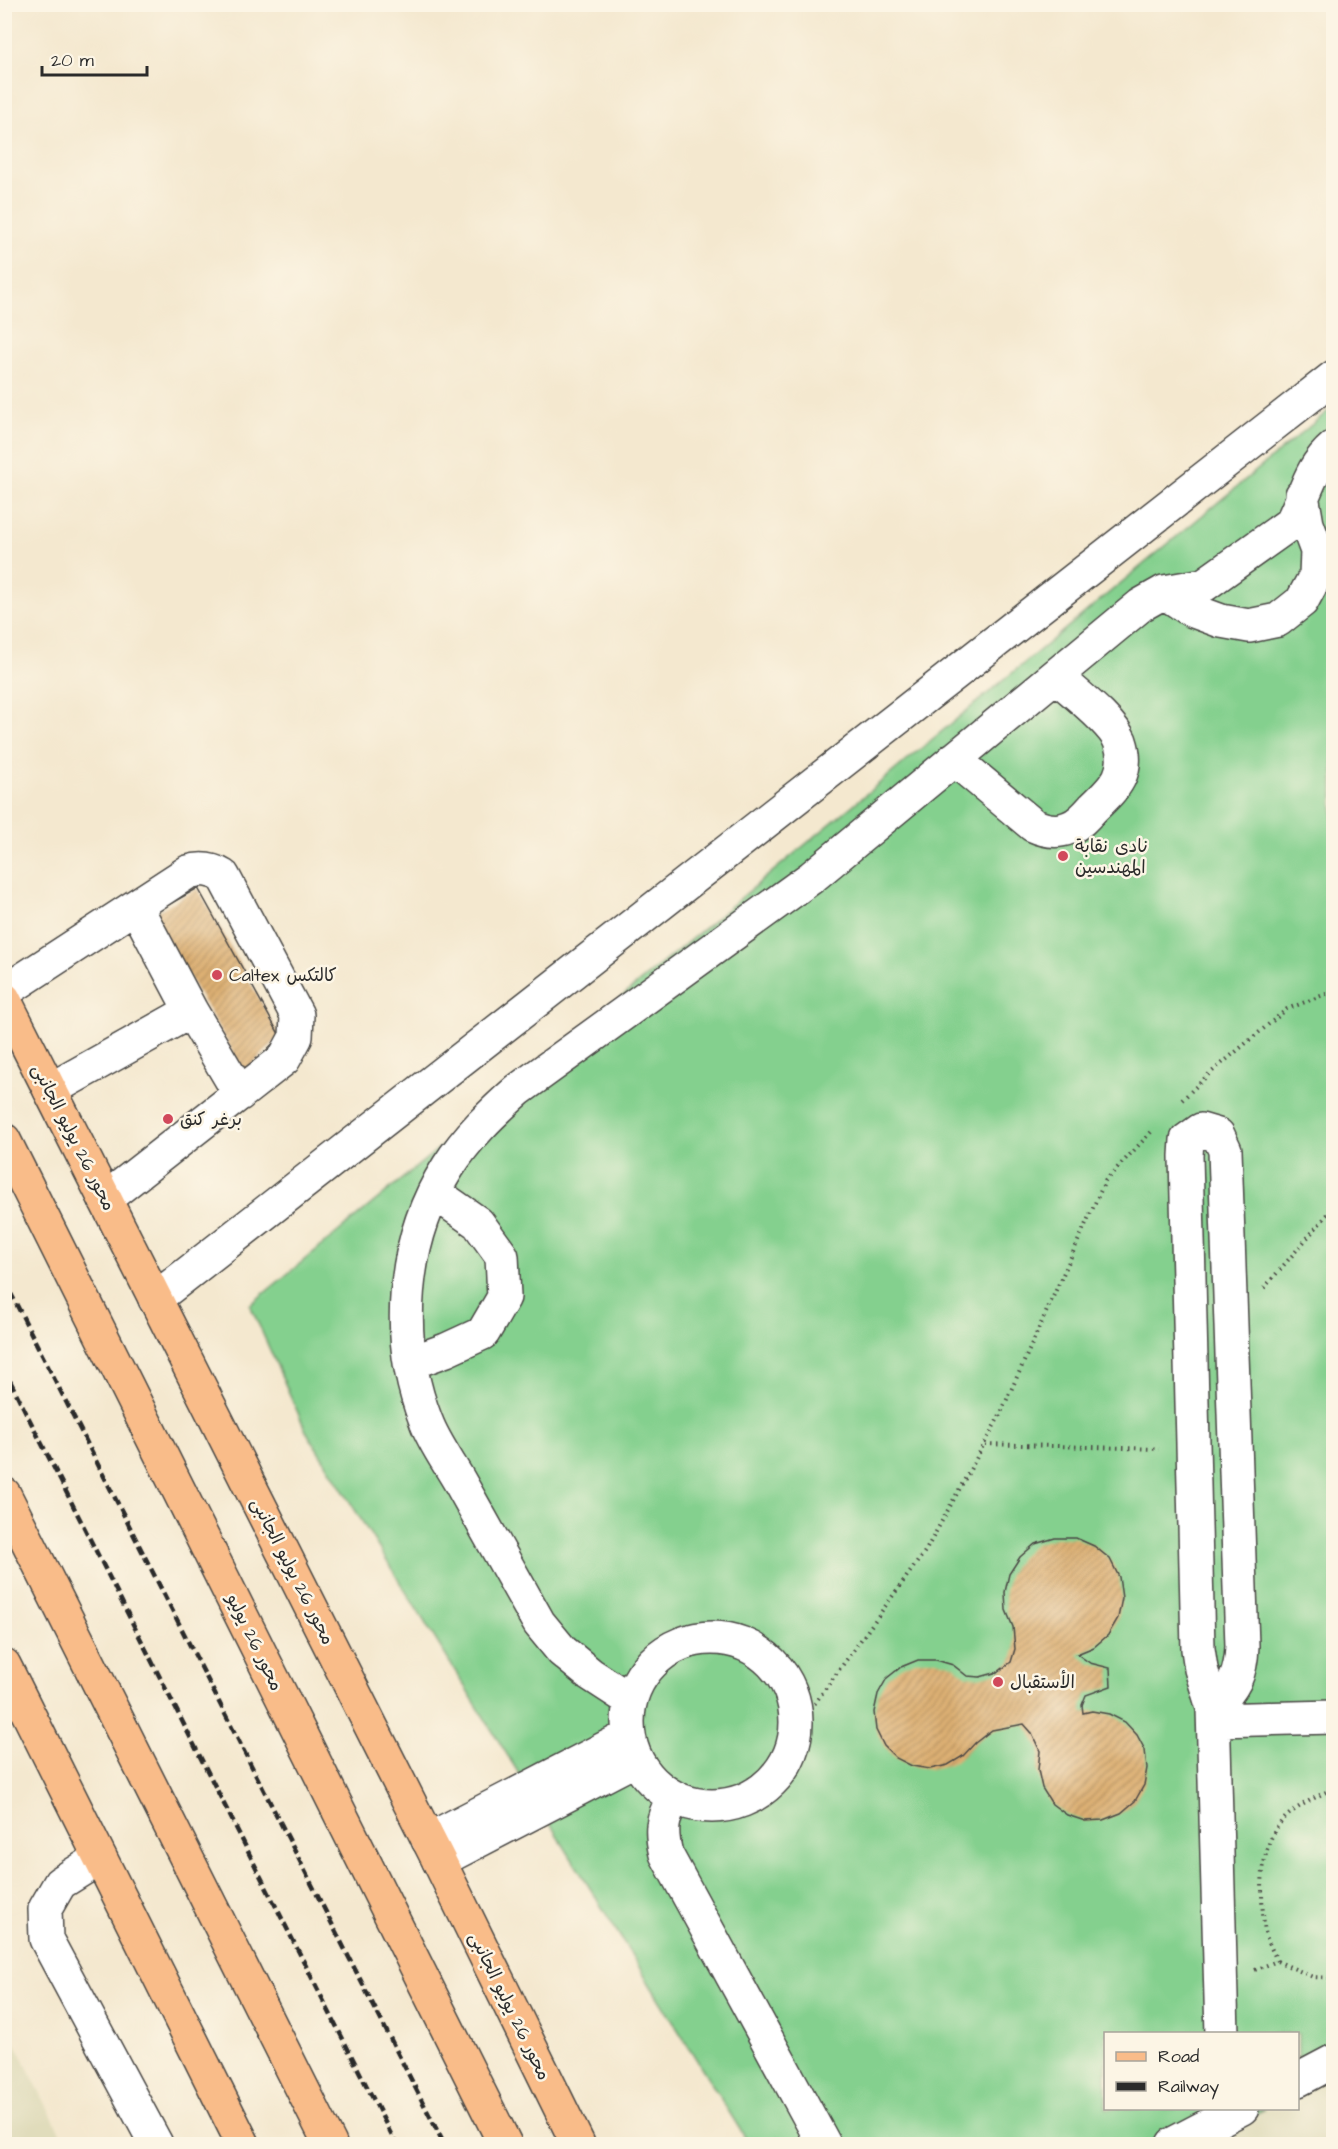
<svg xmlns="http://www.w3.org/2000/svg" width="1338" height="2149" font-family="'Architects Daughter','Playpen Sans Arabic',sans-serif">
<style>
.built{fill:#e0dcbb}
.garden{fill:#84d08e;stroke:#587e5c;stroke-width:1.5}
.building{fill:url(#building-hatch)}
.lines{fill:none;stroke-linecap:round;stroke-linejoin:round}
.minor-casing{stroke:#494744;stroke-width:36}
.major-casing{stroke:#494744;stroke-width:36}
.highway-casing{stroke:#494744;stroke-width:36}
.path{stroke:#494744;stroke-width:4;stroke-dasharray:1.5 4.5;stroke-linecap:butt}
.minor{stroke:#fff;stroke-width:33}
.major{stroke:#f9bc89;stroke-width:33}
.highway{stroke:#f9bc89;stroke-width:33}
.rail{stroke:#2b2b2b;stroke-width:4.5;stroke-dasharray:9 4.5;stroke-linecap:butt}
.poi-dot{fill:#d1495b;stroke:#fcf5e5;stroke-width:2}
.labels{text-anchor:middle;stroke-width:5;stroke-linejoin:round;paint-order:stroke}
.poi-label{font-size:18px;fill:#2b2b2b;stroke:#fcf5e5;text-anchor:start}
.street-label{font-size:18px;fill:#2b2b2b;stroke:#fcf5e5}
</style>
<defs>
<pattern id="building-hatch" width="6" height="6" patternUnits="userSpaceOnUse" patternTransform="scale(1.5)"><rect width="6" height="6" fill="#ddb073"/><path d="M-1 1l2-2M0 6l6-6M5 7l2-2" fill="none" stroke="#b38f5f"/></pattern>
</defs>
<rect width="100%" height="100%" fill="#fcf5e5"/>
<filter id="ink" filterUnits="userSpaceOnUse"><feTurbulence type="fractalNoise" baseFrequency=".0167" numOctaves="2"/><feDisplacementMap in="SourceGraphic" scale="12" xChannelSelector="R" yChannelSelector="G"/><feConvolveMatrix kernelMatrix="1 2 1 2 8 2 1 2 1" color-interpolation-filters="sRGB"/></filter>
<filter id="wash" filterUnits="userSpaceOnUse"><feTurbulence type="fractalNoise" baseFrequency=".008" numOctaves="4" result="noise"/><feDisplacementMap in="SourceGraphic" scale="24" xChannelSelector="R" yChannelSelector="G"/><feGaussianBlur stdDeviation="1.35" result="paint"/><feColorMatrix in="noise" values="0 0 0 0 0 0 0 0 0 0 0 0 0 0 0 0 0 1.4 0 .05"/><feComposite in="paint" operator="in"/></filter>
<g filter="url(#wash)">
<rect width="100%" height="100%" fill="#f4e8cf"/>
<!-- built -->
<path class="built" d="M 5,2023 L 66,2144 L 5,2144 Z
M 1333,2073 L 1333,2144 L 1195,2144 L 1265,2109 L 1298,2108 L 1298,2092 Z"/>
<!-- garden -->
<path class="garden" d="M 1333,407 L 1333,2073 L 1298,2092 L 1298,2034 L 1106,2034 L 1106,2108 L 1265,2109 L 1195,2144 L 749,2144 L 306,1431 L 250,1305 Z"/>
<g id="blocks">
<!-- building -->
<path class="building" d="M 198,888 L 280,1036 L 245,1073 L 152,914 Z
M 1055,1538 L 1076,1538 L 1094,1546 L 1110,1559 L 1119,1577 L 1122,1598 L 1118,1618 L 1108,1635 L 1094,1647 L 1077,1654 L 1090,1663 L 1110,1668 L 1111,1686 L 1086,1695 L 1082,1705 L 1083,1713 L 1092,1711 L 1109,1714 L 1125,1722 L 1137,1735 L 1145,1750 L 1147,1768 L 1144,1785 L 1135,1801 L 1121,1813 L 1103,1820 L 1085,1821 L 1067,1815 L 1052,1804 L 1042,1788 L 1038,1770 L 1040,1751 L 1031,1732 L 1024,1724 L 992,1730 L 975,1743 L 963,1756 L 948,1765 L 930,1769 L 912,1766 L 896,1758 L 884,1746 L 876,1730 L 874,1712 L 878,1694 L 887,1678 L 901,1667 L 918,1660 L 936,1660 L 953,1665 L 967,1676 L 980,1677 L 998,1672 L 1011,1662 L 1015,1649 L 1013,1627 L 1006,1610 L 1005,1592 L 1009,1574 L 1020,1557 L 1035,1544 Z"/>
</g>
</g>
<g filter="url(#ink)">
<use href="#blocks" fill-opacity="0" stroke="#494744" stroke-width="1.5"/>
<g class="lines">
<!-- minor casing -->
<g class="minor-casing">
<path id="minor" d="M 1164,592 L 1191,610 L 1221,621 L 1249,626 L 1278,620 L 1302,601 L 1316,575 L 1317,551 L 1307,524 L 1302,495
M 954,759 L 1033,825 C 1044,830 1056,833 1068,828 C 1078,825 1086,816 1093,808 C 1114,788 1131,773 1120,741 C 1112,721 1073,692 1056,676
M 136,907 L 191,1011 L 240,1094
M 4,992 L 188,872 C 201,868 211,869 223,876 L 297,1015 L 296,1037 L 284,1059 L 105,1199
M 50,1090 L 191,1011
M 1201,1130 L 1218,1135 L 1225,1150 L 1242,1646 C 1241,1675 1234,1688 1213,1708 L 1201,1669 L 1198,1649 L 1186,1156 L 1187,1140 Z
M 155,1299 L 1334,377
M 410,1363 L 446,1350 L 483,1333 L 504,1297 L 502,1256 L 478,1223 L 435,1193
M628 1722a84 84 0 1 1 168 0a84 84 0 1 1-168 0Z
M 630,1700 L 590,1674 L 562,1651 L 539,1623 C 513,1577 487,1531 461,1484 C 450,1464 434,1443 426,1421 C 394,1340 401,1241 448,1167 C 467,1137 492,1113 518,1090 L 812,877 L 1141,605 L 1164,592 L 1204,585 L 1291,523 C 1306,496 1308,469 1334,447
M 1213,1708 L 1222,2034
M 1214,1720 L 1334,1717
M 673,1798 C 662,1819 660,1830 666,1854 L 824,2144
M 428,1840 L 629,1736
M 100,1858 L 60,1883 L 45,1909 L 46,1939 L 156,2144
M 439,1861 L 636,1759
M 1298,2080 L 1334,2061
M 1173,2144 L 1242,2108"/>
</g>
<!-- major casing -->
<g class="major-casing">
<path id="major" d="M 4,999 L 439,1861 L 578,2144
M 4,1665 L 243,2144"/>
</g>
<!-- highway casing -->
<g class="highway-casing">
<path id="highway" d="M 4,1140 L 505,2144
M 4,1494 L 330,2144"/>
</g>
<!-- path -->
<path class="path" d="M 1182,1100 L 1208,1075 L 1287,1009 L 1334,991
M 1264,1288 L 1334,1207
M 985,1444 L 1159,1449
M 797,1728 L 926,1550 L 1000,1415 L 1105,1181 L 1153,1130
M 1277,1961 C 1273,1951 1267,1941 1265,1931 C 1260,1896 1258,1842 1286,1817 C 1299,1805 1318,1796 1334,1788
M 1255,1970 L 1277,1961 L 1313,1977 L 1334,1978"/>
<!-- minor -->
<use href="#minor" class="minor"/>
<!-- major -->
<use href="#major" class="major"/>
<!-- highway -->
<use href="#highway" class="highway"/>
<!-- rail -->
<path class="rail" d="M 4,1280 L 444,2144
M 4,1369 L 396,2144"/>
</g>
</g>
<!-- markers -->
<g class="poi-dot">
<circle cx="1063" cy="856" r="6"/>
<circle cx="217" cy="975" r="6"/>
<circle cx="168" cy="1119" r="6"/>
<circle cx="998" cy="1682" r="6"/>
</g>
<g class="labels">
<!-- poi labels -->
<g class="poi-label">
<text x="1075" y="852">نادى نقابة<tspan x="1075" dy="21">المهندسين</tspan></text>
<text x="229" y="981">Caltex كالتكس</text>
<text x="180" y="1125">برغر كنق</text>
<text x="1010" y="1688">الأستقبال</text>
</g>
<!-- street labels -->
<g class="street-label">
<text transform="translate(74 1137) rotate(63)" y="6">محور 26 يوليو الجانبى</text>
<text transform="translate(293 1571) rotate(63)" y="6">محور 26 يوليو الجانبى</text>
<text transform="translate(255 1642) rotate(64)" y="6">محور 26 يوليو</text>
<text transform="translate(510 2006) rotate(64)" y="6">محور 26 يوليو الجانبى</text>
</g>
</g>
<!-- margin -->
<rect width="1338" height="2149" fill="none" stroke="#fcf5e5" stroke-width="24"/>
<!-- legend -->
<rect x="1104" y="2032" width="195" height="78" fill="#fcf5e5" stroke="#a8a49b" stroke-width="1.5"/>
<rect x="1116" y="2052" width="30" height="9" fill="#f9bc89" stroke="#a8a49b" stroke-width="1.5"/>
<text x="1158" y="2062" font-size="18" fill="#2b2b2b">Road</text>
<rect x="1116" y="2082" width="30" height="9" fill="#2b2b2b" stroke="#a8a49b" stroke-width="1.5"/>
<text x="1158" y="2092" font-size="18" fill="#2b2b2b">Railway</text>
<!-- scale -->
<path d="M42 66v9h105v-9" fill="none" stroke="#2b2b2b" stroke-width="3"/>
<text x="51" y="66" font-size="18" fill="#2b2b2b" stroke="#fcf5e5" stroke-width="4.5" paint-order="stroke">20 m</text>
</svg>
